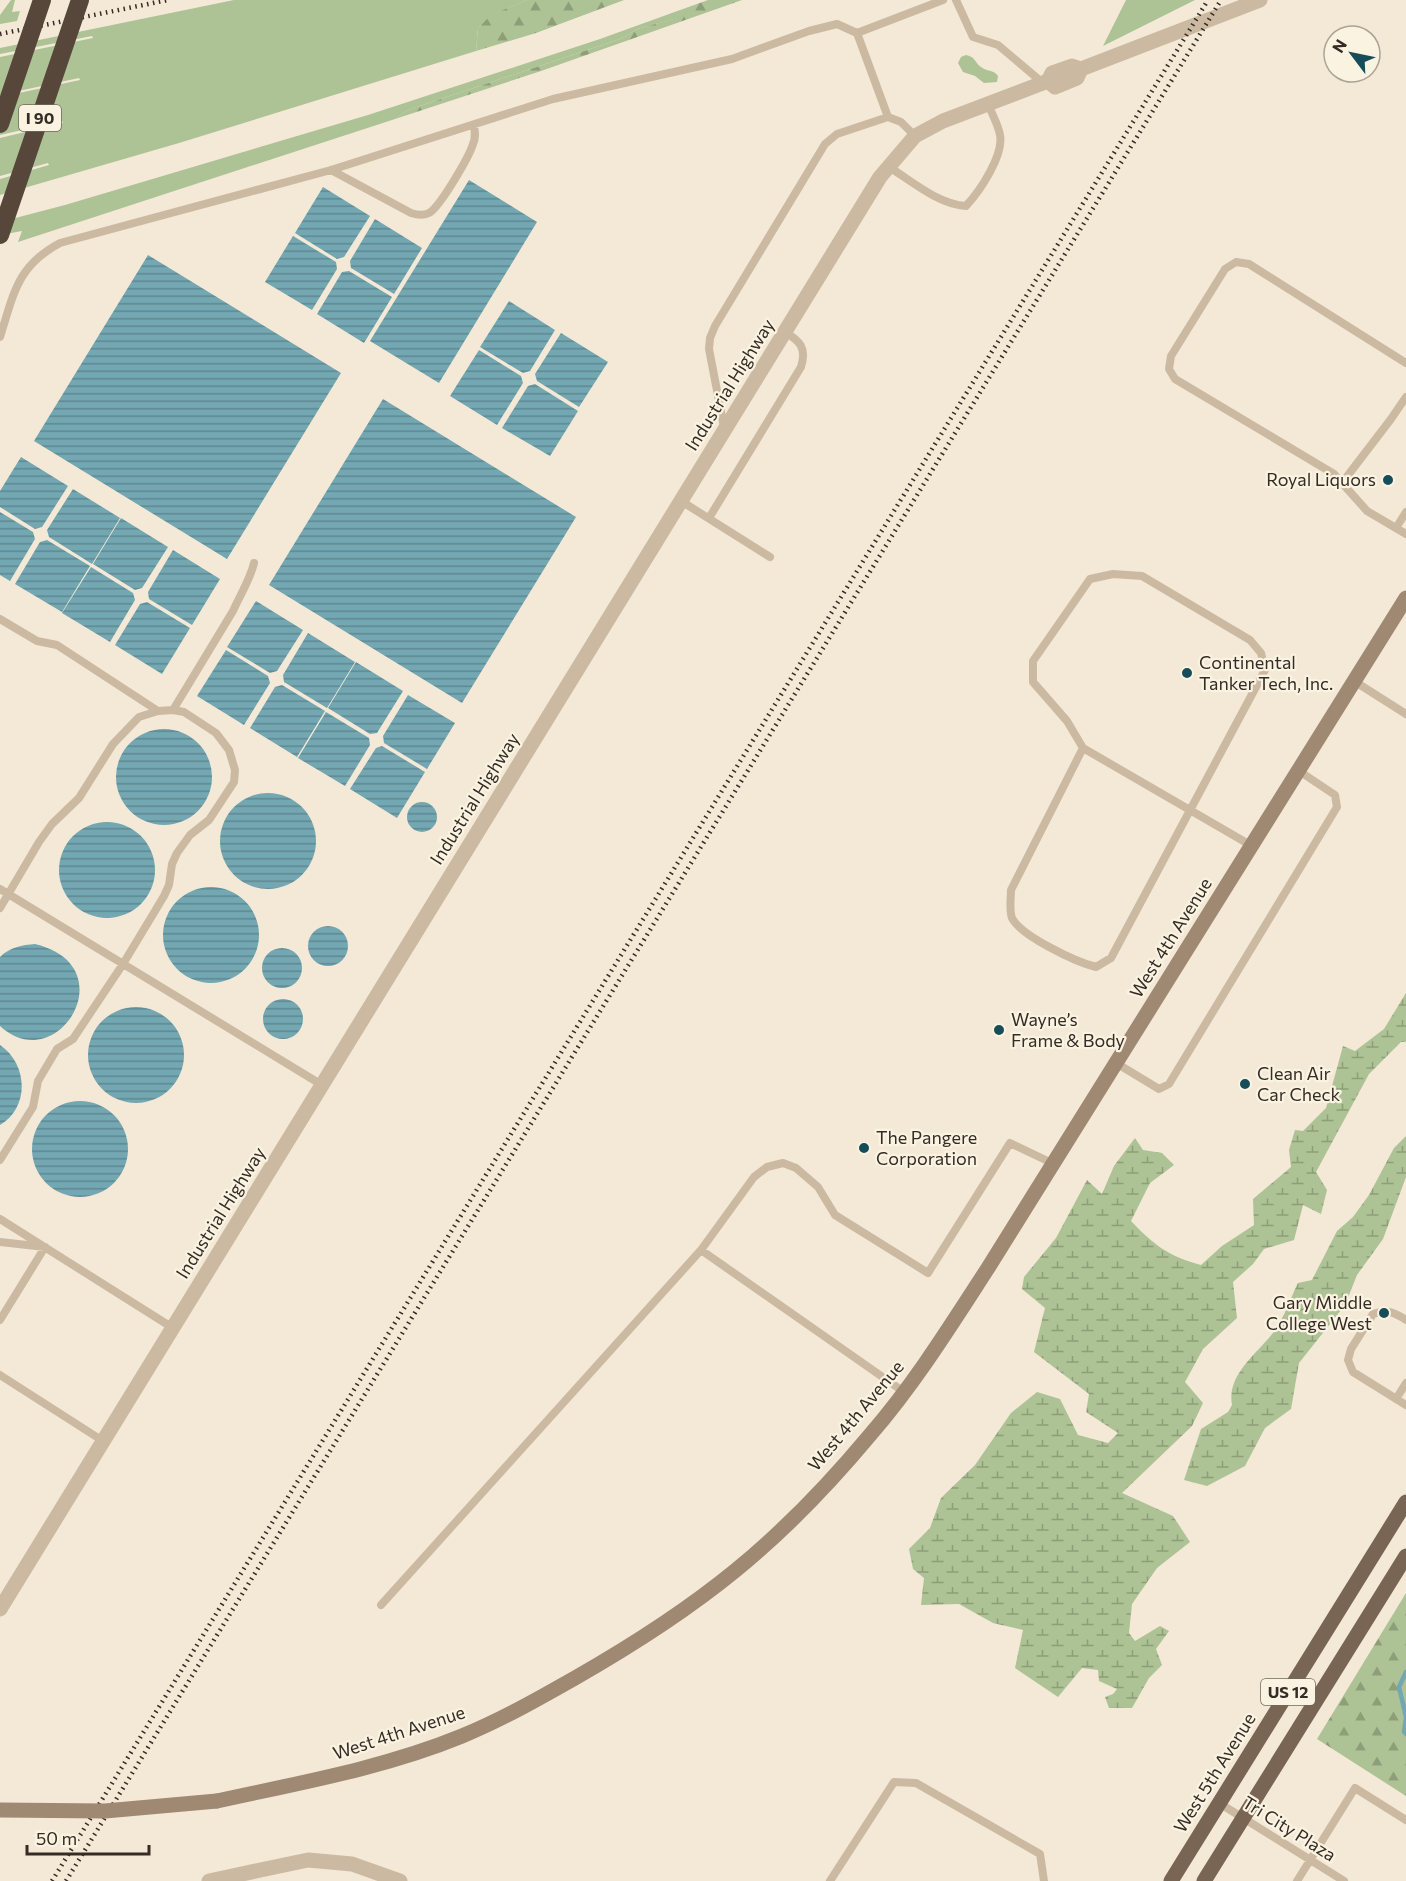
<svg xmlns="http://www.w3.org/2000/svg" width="1406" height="1881" font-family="Commissioner,sans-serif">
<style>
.grass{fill:#adc295}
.forest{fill:url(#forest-firs)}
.wetland{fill:url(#wetland-marsh)}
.water{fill:url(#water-rules)}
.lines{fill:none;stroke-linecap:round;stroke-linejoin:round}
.stream{stroke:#73a7b2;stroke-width:4.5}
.service{stroke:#cbbaa1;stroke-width:8}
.minor{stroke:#cbbaa1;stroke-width:15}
.secondary{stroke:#9f8973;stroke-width:15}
.primary{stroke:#786554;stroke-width:15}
.rail{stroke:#352c25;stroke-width:4.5;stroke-dasharray:1.5 4.5;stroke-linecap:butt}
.secondary-bridge{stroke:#9f8973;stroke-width:15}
.motorway-bridge{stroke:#57473b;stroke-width:18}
.poi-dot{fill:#174c59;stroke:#faf3e2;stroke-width:2}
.labels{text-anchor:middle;stroke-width:4.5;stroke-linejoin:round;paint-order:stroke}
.shield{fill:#faf3e2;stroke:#70685e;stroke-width:1.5}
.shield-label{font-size:16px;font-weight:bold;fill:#352c25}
.street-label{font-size:18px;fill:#352c25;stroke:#faf3e2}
.poi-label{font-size:18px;fill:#352c25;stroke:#faf3e2;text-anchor:start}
</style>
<defs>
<pattern id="forest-firs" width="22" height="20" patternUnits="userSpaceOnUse" patternTransform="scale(1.5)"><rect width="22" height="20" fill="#adc295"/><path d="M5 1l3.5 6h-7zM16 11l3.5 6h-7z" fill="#8e9e79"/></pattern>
<pattern id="wetland-marsh" width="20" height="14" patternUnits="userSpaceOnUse" patternTransform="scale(1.5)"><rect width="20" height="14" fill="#adc295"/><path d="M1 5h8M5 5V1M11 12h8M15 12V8" fill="none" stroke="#8e9e79"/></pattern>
<pattern id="water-rules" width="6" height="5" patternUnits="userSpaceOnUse" patternTransform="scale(1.5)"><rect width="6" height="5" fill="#73a7b2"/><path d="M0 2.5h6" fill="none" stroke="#5f8891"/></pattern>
</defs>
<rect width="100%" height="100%" fill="#f3e9d6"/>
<!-- grass -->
<path class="grass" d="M 11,0 L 15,0 L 12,12 L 20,11 L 17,21 L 0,24 L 0,15 Z
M 234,0 L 527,0 L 492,15 L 478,28 L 476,51 L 179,143 L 0,195 L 0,179 L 49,165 L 48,163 L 0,176 L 0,138 L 63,123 L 62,121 L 0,135 L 0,97 L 80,80 L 79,78 L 0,95 L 0,57 L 93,38 L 92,36 L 0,54 L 0,48 Z
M 1126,0 L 1195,0 L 1103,46 Z
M 683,9 L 678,18 L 637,29 L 623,38 L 408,110 L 395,119 L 18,242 L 22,231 L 0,235 L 0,222 L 65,205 L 368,115 L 600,39 Z
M 966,55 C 976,57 974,62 981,67 C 987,72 993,69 998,76 L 997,82 L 984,83 L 975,76 L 963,72 L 958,63 L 961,57 Z"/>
<!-- forest -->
<path class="forest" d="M 527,0 L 624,0 L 536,33 L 476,51 L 478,28 L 491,15 Z
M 708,0 L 742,0 L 541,71 L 395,119 L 408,110 L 623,38 L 637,29 L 677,18 L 683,9 Z
M 1406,1593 L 1406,1796 L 1317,1739 Z"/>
<!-- wetland -->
<path class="wetland" d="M 1406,993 L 1406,1042 L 1401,1042 L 1369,1074 L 1316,1172 L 1327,1190 L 1321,1214 L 1303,1205 L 1294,1240 L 1264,1249 L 1253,1264 L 1233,1282 L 1237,1318 L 1203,1349 L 1185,1382 L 1203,1403 L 1192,1426 L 1122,1493 L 1173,1516 L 1190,1542 L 1157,1568 L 1132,1604 L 1129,1633 L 1135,1641 L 1160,1626 L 1169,1631 L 1156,1649 L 1162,1665 L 1149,1678 L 1132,1708 L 1109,1708 L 1105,1697 L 1113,1694 L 1117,1689 L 1099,1681 L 1098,1670 L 1082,1668 L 1058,1697 L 1015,1668 L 1023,1630 L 993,1623 L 959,1604 L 921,1605 L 924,1578 L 913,1569 L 909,1549 L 930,1528 L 941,1498 L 975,1465 L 1011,1413 L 1037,1392 L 1060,1399 L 1078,1435 L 1108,1443 L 1118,1433 L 1086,1412 L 1089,1394 L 1034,1352 L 1045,1308 L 1022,1289 L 1024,1277 L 1056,1238 L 1087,1180 L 1102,1194 L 1114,1166 L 1135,1138 L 1143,1150 L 1162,1153 L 1174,1165 L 1150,1183 L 1131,1221 C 1154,1245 1168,1256 1201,1265 L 1222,1246 L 1254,1225 L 1253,1199 L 1291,1167 L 1289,1150 L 1295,1130 L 1303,1131 L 1326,1108 L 1343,1046 L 1355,1051 L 1384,1029 Z
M 1406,1136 L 1406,1177 L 1383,1239 L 1357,1275 L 1345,1305 L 1299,1363 L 1291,1409 L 1265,1428 L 1245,1466 L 1207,1486 L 1184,1480 L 1201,1429 L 1228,1412 L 1232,1405 C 1226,1372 1262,1351 1278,1326 C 1286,1313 1291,1297 1298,1283 L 1312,1280 L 1337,1231 L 1353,1217 L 1369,1195 L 1394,1148 Z"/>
<!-- water -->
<path class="water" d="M 469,180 L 537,222 L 439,383 L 370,341 Z
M 323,187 L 370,216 L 344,257 L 337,259 L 295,233 Z
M 375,219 L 422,248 L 394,294 L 351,268 L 350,261 Z
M 293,236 L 336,262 L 337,269 L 312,310 L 265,282 Z
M 148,255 L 341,373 L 227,559 L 34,441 Z
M 349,271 L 392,297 L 364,343 L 317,314 L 342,272 Z
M 509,301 L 555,330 L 530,371 L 523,373 L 480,347 Z
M 561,333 L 608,362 L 579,407 L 537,381 L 535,374 Z
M 479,350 L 521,376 L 523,383 L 497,425 L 450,396 Z
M 535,384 L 578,411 L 550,456 L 502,428 L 528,386 Z
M 383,399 L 576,517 L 462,703 L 269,585 Z
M 21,457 L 68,486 L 42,527 L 35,529 L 0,507 L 0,491 Z
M 73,489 L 120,518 L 92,564 L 49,537 L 47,530 Z
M 0,512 L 33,532 L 35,539 L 10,581 L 0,575 Z
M 121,518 L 168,547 L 142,588 L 135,590 L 93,564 Z
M 47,540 L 90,566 L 62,612 L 15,584 L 40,542 Z
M 173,550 L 220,579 L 192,625 L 149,599 L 148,592 Z
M 91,567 L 133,593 L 135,600 L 110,642 L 62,613 Z
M 256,601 L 303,630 L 277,671 L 270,673 L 227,647 Z
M 147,602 L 190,628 L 162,674 L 115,645 L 140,604 Z
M 308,633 L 355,662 L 327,708 L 284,682 L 283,675 Z
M 226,650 L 268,676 L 270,683 L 244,725 L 197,696 Z
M 356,662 L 403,691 L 377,733 L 370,734 L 328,708 Z
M 282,685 L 325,711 L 297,757 L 250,728 L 275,687 Z
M 408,695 L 455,723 L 427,769 L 384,743 L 383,736 Z
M 326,712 L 369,738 L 370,745 L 345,786 L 298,758 Z
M116 777a48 48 0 1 1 96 0a48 48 0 1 1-96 0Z
M 382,746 L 425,772 L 397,818 L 350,789 L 376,748 Z
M220 841a48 48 0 1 1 96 0a48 48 0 1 1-96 0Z
M407 817a15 15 0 1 1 30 0a15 15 0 1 1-30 0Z
M59 870a48 48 0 1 1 96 0a48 48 0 1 1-96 0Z
M163 935a48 48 0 1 1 96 0a48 48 0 1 1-96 0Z
M308 946a20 20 0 1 1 40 0a20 20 0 1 1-40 0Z
M 35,944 C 127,966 57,1079 0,1026 L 0,957 C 10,947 22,945 35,944 Z
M262 968a20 20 0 1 1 40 0a20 20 0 1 1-40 0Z
M263 1019a20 20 0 1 1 40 0a20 20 0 1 1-40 0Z
M88 1055a48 48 0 1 1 96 0a48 48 0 1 1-96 0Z
M 0,1045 C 28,1064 30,1107 0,1125 Z
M32 1149a48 48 0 1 1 96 0a48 48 0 1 1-96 0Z"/>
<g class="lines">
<!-- stream -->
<path class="stream" d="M 1406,1672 L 1399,1687 L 1406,1717
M 1406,1718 L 1404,1732 L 1406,1734"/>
<!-- service -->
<path class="service" d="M 956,0 L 973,37 L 998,45 L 1043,83
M 857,33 L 943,0
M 889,167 C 913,182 938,204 966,206 C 980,191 1004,155 1000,135 C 998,124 992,114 988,104
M 331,170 L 411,213 C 417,215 423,216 429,213 C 440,207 469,157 473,144 C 476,138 475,132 474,125
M 0,337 C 14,293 17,266 60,243 L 331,170 L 553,99 L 732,59 L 809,31 L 837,24 L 857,33 L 888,117
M 1406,363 L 1249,264 L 1236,262 L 1225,269 L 1171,356 L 1169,369 L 1175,379 L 1334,474 L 1367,511 L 1406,534
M 724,427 L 709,349 L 710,338 L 715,326 L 825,144 L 837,134 L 888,117 L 901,122 L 915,136
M 1342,483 L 1391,419 L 1406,397
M 681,501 L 770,557
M 709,518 L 801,367 C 807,348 800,341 785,332
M 1396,528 L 1406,512
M 0,619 L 37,641 L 57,645 L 158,711
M 1354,681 L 1406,714
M 173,710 L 233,611 C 240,595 250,580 254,563
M 1083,748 L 1011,890 C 1011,898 1009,910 1012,918 C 1021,936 1076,962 1096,967 L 1111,958 L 1265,670 L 1261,653 L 1250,640 L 1142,576 L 1113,574 L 1090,579 L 1033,661 L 1033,682 L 1067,721 L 1083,748 L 1252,846
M 0,889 L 322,1085
M 0,908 L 39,842 L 52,824 L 79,798 L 113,744 L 139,717 L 158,711 L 173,710 L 184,712 L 216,733 L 229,750 L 235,770 L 234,782 L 209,820 L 190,835 L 177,853 L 172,864 L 169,885 L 164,896 L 123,964 L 73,1039 L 57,1049 L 38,1081 L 33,1107 L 0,1160
M 1116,1063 L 1159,1089 L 1169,1084 L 1337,807 L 1335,795 L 1299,771
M 0,1219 L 173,1328
M 0,1242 L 45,1247 L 0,1320
M 1406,1320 C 1394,1312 1387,1309 1373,1314 L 1351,1349 L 1348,1360 L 1353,1372 L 1406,1405
M 0,1375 L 103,1441
M 904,1392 L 701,1250 L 754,1177 L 767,1167 L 783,1163 L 796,1168 L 818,1187 L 835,1215 L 928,1273 L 1010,1143 L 1054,1164
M 1396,1399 L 1406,1383
M 381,1605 L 701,1250
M 1219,1803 L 1344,1881
M 830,1881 L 894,1782 L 916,1783 L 1040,1854 L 1044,1881
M 1297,1881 L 1355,1788 L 1406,1820"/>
<!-- minor -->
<path class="minor" d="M 1081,69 L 1260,0
M 1048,81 L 1055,87 L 1077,78 L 1081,69
M 0,1609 L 880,177 L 915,136 L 943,121 L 1048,81 L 1052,73 L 1072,66 L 1081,69
M 209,1881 L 308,1860 L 352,1864 L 400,1881"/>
<!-- secondary -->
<path class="secondary" d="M 217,1801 C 299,1783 384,1768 462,1736 C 501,1720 538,1699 575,1678 C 631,1646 686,1611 736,1570 C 785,1530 830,1483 870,1435 C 915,1383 951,1325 988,1268 L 1406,598"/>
<!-- primary -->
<path class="primary" d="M 1171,1881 L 1406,1502
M 1204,1881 L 1406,1556"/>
<!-- rail -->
<path class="rail" d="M 0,34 L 168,0
M 52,1881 L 1208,0
M 66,1881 L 1221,0"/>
<!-- secondary-bridge -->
<path class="secondary-bridge" d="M 0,1810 L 105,1811 L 217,1801"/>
<!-- motorway-bridge -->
<path class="motorway-bridge" d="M 0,124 L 42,0
M 0,235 L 80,0"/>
</g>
<!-- markers -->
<g class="poi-dot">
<circle cx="1388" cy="480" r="6"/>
<circle cx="1187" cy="673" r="6"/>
<circle cx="999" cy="1030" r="6"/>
<circle cx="1245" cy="1084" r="6"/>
<circle cx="864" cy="1148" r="6"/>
<circle cx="1384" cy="1313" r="6"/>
</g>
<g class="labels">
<!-- shield labels -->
<g class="shield">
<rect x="19" y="105" width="42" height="26" rx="4.5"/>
<rect x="1261" y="1679" width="54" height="26" rx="4.5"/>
</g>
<g class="shield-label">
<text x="40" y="124">I 90</text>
<text x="1288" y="1698">US 12</text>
</g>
<!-- street labels -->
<g class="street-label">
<text transform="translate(730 385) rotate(-58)" y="6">Industrial Highway</text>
<text transform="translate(475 799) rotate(-58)" y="6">Industrial Highway</text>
<text transform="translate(1171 938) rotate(-58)" y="6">West 4th Avenue</text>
<text transform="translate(221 1213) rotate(-58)" y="6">Industrial Highway</text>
<text transform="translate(856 1416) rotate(-50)" y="6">West 4th Avenue</text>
<text transform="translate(399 1733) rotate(-18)" y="6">West 4th Avenue</text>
<text transform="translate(1215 1773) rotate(-58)" y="6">West 5th Avenue</text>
<text transform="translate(1289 1829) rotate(32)" y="6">Tri City Plaza</text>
</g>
<!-- poi labels -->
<g class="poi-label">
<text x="1376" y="486" text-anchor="end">Royal Liquors</text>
<text x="1199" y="669">Continental<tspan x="1199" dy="21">Tanker Tech, Inc.</tspan></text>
<text x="1011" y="1026">Wayne’s<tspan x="1011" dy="21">Frame &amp; Body</tspan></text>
<text x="1257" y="1080">Clean Air<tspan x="1257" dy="21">Car Check</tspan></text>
<text x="876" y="1144">The Pangere<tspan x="876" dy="21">Corporation</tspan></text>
<text x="1372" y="1309" text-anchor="end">Gary Middle<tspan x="1372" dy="21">College West</tspan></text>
</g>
</g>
<!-- north arrow -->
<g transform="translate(1352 54) rotate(302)"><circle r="28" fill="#faf3e2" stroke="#aba396" stroke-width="1.5"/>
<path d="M0-4.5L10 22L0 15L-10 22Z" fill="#174c59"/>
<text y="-9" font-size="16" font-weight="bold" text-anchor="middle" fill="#352c25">N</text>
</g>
<!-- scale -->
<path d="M27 1845v9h122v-9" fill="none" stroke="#352c25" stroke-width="3"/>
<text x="36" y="1845" font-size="18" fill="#352c25" stroke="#faf3e2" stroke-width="4.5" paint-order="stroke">50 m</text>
</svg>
